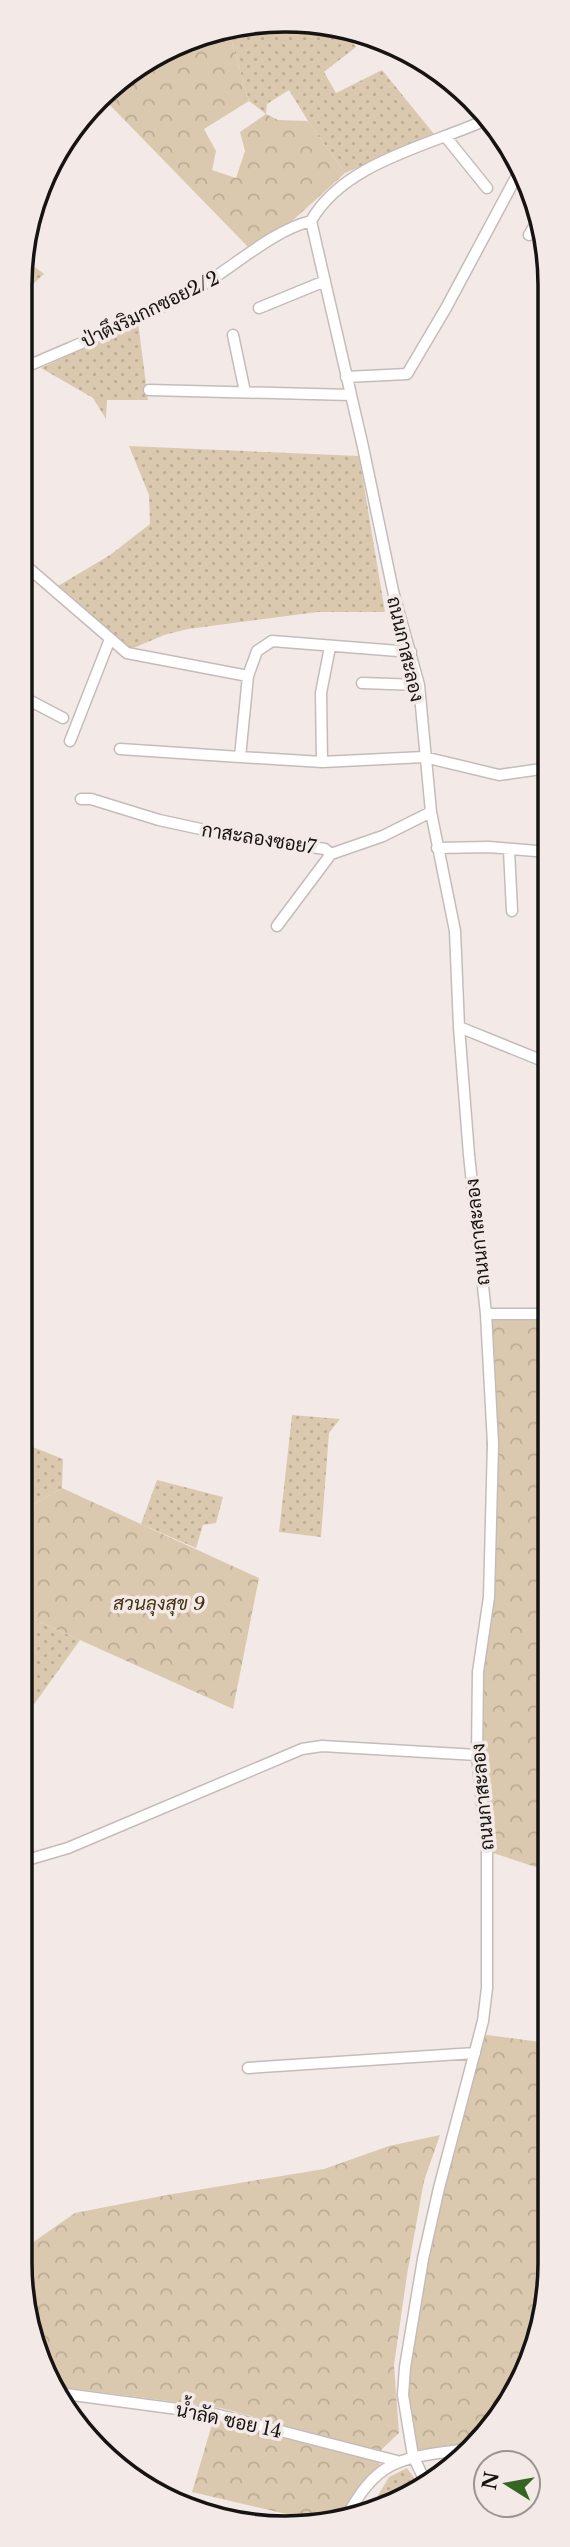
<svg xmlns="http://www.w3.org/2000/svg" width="570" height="2547" font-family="'Libre Baskerville',Sarabun,serif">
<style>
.grass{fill:url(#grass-dots)}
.forest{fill:url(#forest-crowns)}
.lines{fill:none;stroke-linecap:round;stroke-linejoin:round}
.minor-casing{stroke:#c5bcba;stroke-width:13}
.minor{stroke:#fff;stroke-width:10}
.labels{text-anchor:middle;stroke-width:7;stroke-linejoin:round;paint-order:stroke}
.street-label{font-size:19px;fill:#161312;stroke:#f3eae7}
.park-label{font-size:19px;font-style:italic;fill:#422f10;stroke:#f3eae7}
.rim{fill:none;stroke:#161312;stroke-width:3.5}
</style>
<defs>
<pattern id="grass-dots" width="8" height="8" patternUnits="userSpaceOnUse" patternTransform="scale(1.75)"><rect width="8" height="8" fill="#dbc9af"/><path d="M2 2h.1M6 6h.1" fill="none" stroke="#bbac96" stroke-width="1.8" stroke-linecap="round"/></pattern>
<pattern id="forest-crowns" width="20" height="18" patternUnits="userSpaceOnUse" patternTransform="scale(1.75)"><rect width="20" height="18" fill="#dbc9af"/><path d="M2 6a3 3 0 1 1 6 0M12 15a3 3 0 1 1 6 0" fill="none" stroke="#bbac96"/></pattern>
</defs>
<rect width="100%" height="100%" fill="#f3eae7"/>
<!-- grass -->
<path class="grass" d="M 320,22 L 341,28 L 356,47 L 324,72 L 336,93 L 382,70 L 434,134 L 345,173 L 308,121 L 289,90 L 267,104 L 266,114 L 249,101 L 232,43 L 231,27 Z
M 22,257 L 44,274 L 22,294 Z
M 138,322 L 148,400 L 107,400 L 106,419 L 93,398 L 41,368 Z
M 129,446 L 359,456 L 385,612 L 318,612 L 188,629 L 164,635 L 129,650 L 58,586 L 110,555 L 150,524 L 149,495 Z
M 292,1415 L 340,1419 L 329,1433 L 321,1537 L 279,1532 Z
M 20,1442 L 63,1459 L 62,1488 L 24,1510 L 20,1509 Z
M 157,1480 L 223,1497 L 216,1523 L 203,1525 L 196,1548 L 141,1524 Z
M 20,1613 L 80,1640 L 20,1724 Z
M 407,2468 L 420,2486 L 368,2512 L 389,2477 Z"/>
<!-- forest -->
<path class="forest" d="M 231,27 L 232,43 L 249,101 L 204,129 L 216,151 L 212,170 L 236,178 L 245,151 L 240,132 L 266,114 L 278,120 L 308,121 L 345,173 L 291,222 L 251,250 L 103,98 L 124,74 L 217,28 Z
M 486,1314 L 548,1314 L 548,1871 L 487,1851 L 477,1755 L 487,1607 Z
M 62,1488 L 259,1578 L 233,1709 L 20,1613 L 20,1509 L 24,1510 Z
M 480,2034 L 548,2043 L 548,2257 L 533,2297 L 547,2301 L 515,2395 L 468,2448 L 413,2456 L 403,2395 L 423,2259 Z
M 440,2135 L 424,2181 L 407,2275 L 394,2365 L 399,2433 L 380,2451 L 221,2408 L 54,2386 L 39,2363 L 19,2252 L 75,2213 L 167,2195 L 324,2169 L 389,2146 Z
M 215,2414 L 379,2456 L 380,2470 L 346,2519 L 321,2522 L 192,2492 Z"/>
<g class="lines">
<!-- minor casing -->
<g class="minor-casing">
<path id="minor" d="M 445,136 L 487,188
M 529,235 L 539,218
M 259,308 L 325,281
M 233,335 L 245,392
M 21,369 C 80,343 140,320 196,289 C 233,268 271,231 311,221
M 346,377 L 407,374 L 446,308 L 522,166
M 149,390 L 351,395
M 21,566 L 25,565 L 127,653 L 248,676 L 240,757 L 322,762 L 424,757 L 499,775 L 548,768
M 248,676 L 257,651 L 272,641 L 411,652
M 362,683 L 419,685
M 21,696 L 63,718
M 70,741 L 110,639
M 120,749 L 240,757
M 322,762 L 321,693 L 330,647
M 81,799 L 91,799 L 159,820 L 219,833 L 325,849 L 331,854 L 383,836 L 431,812
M 437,848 L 489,847 L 548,852
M 509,850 L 512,911
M 277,926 L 331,854
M 459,1027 L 548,1063
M 486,1314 L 548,1314
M 20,1862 L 68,1848 L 302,1749 L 322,1746 L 477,1755
M 248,2068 L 475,2053
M 58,2393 L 215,2414 L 397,2461
M 426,2483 L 413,2456 L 403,2395 L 405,2367 L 423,2259 L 439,2188 L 483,2021 L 487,1988 L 487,1851 L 477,1755 L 478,1672 L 489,1597 L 493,1444 L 486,1314 L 469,1155 L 459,1027 L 455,931 L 431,812 L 419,685 L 393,591 L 363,447 L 311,221 C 344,162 431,145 488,119
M 345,2520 C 378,2456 403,2458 468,2449"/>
</g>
<!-- minor -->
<use href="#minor" class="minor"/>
</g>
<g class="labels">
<!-- street labels -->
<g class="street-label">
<text transform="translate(150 309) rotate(-26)" y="7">ป่าตึงริมกกซอย2/2</text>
<text transform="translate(406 649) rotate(77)" y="7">ถนนกาสะลอง</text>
<text transform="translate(259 838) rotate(9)" y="7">กาสะลองซอย7</text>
<text transform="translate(477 1232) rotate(-96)" y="7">ถนนกาสะลอง</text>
<text transform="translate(482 1797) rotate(-95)" y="7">ถนนกาสะลอง</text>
<text transform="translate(229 2420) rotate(12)" y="7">น้ำลัด ซอย 14</text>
</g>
<!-- park labels -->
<g class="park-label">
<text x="159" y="1610">สวนลุงสุข 9</text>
</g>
</g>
<!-- crop -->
<path d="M0 0H570V2547H0ZM285 32H285A253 253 0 0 1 538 285V2263A253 253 0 0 1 285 2516H285A253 253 0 0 1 32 2263V285A253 253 0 0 1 285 32Z" fill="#f3eae7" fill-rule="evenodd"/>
<path class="rim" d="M285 32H285A253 253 0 0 1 538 285V2263A253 253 0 0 1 285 2516H285A253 253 0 0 1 32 2263V285A253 253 0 0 1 285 32Z"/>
<!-- north arrow -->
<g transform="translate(507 2484) rotate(281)"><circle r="33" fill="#f3eae7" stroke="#9b9492" stroke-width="2"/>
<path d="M0-5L12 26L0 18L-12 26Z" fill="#366423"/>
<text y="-10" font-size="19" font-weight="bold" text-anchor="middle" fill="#161312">N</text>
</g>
</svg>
